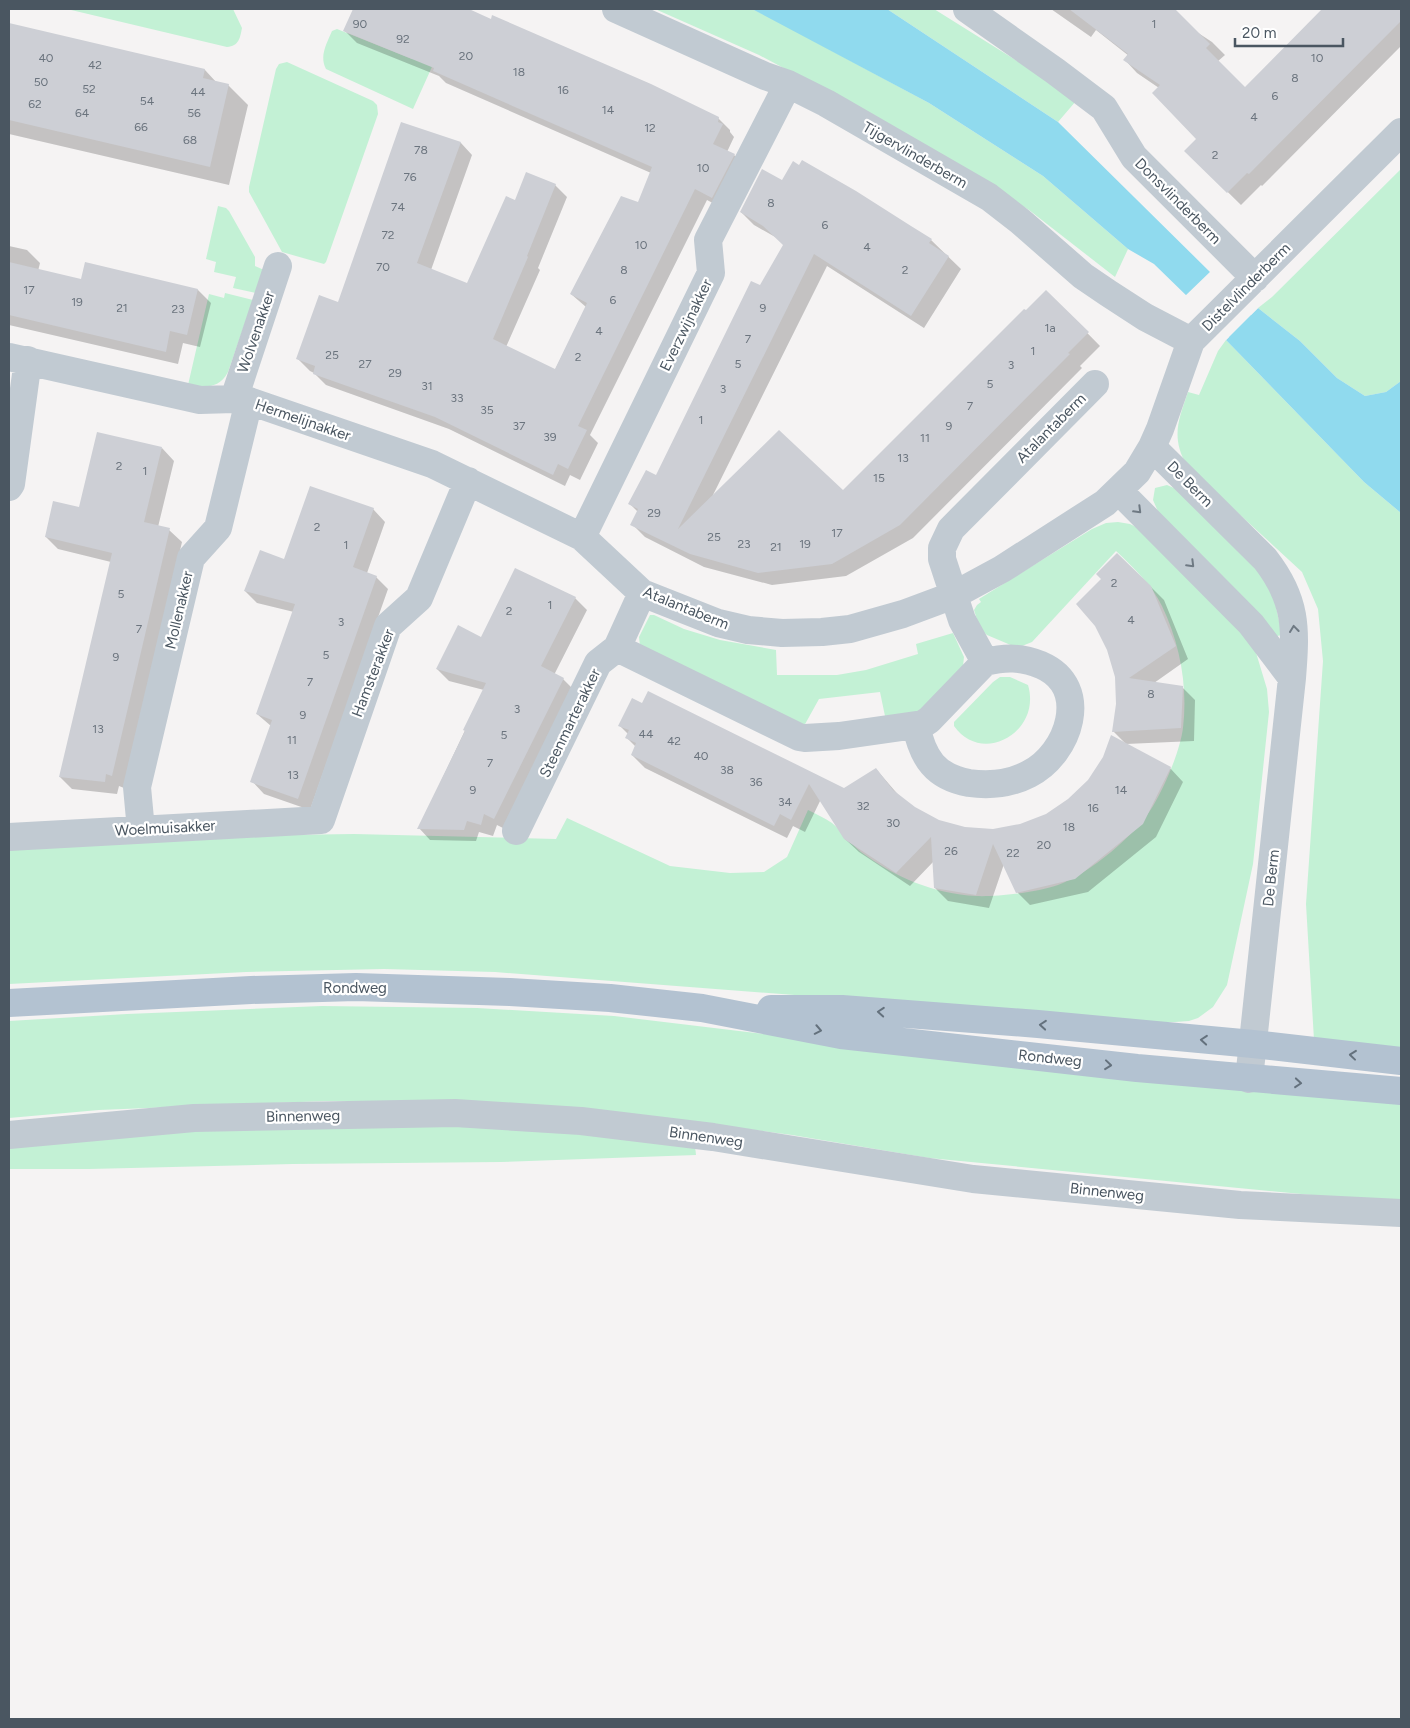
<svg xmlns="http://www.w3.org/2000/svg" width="1410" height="1728" font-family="Figtree,sans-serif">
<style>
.green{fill:#c3f1d5}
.water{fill:#90daee}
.pier{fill:#f5f3f3}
.shadow{fill:#0003}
.building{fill:#cdcfd5}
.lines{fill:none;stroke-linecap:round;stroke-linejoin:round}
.minor{stroke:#c1cad2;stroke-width:28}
.major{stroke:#b3c2d1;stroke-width:28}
.oneway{stroke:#6e7983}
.oneway2{stroke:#64717d}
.labels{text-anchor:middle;stroke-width:4.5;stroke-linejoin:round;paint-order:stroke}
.number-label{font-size:12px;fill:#6b747e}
.street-label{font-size:15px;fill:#4a5661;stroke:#fff}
</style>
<rect width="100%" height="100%" fill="#f5f3f3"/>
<!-- green -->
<path class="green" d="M 67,9 L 233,9 L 242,28 C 240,38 239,46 227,47 Z
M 433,9 L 458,9 L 413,109 L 326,69 C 319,56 327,43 332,31 L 337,29 L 412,59 Z
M 655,9 L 752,9 L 771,18 L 929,103 L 1043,176 L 1128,249 L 1115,277 L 1029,210 L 898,129 L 759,55 Z
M 887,9 L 934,9 L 1054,84 L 1076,101 L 1058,122 Z
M 287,62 L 373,101 L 377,105 L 378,114 L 326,262 L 324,264 L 282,252 L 249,192 L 249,187 L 276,69 L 279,64 Z
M 1401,169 L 1401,381 L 1386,392 L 1365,396 L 1337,378 L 1300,341 L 1258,308 L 1272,297 Z
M 218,206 L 226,208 L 229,211 L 255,257 L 255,266 L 264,270 L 256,293 L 233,288 L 236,277 L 214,272 L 216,262 L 206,259 Z
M 225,293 L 253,300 L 228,372 C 219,389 204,388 188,385 L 209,294 L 224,298 Z
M 1226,340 L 1364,482 L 1401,513 L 1401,1051 L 1314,1040 L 1306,904 L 1323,661 L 1318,609 L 1302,572 L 1187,466 C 1171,438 1178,421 1188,392 L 1199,395 L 1218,351 Z
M 1167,485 L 1183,492 L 1255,562 L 1272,588 L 1282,635 L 1277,636 L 1160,516 L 1153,500 L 1155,488 Z
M 1118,522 L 1130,524 L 1142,530 L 1254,646 L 1267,689 L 1269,712 L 1253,864 L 1227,985 L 1213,1007 L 1198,1018 L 1189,1021 L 1175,1022 L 1143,1022 L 495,972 L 384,969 L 246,972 L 9,984 L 9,849 L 286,835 L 354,834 L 556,839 L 567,818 L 670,866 L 730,873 L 764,872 L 787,857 L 808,810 C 816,814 825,818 832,823 C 842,831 850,843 861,852 C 895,877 934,894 976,896 C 997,897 1039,892 1058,885 C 1090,873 1136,835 1153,806 C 1165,786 1180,751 1183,728 C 1188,686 1180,644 1162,606 C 1152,585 1133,567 1116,551 L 1032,642 L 1022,646 L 1013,646 L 987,635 L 980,629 L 974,610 L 977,605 L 981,602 L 979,599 L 1092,529 L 1106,523 Z
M 650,615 L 654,615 L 684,629 L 720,640 L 776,650 L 777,675 L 837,675 L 866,670 L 918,654 L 916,644 L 953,633 L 964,657 L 963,666 L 925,708 L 915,714 L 885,716 L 880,692 L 819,699 L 804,726 L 640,646 L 639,637 Z
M 1000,677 L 1010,677 L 1028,685 C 1042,732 982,766 954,726 L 954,722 L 993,682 Z
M 322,1006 L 477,1008 L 614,1016 L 805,1039 L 1401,1101 L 1401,1201 L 1343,1198 L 929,1158 L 792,1135 L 696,1122 L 388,1101 L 326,1101 L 222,1105 L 99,1110 L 9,1118 L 9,1021 L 127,1014 Z
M 392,1123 L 523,1128 L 695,1146 L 696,1155 L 501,1162 L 293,1164 L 89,1169 L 9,1169 L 9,1141 L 151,1129 Z"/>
<!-- water -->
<path class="water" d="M 752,9 L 887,9 L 1058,122 L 1210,272 L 1251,315 L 1258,308 L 1300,341 L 1337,378 L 1365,396 L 1386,392 L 1401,381 L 1401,513 L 1364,482 L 1226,340 L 1229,337 L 1154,264 L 1128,249 L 1043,176 L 929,103 Z"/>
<!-- pier -->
<path class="pier" d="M 1212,270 L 1251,311 L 1256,306 L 1258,308 L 1226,340 L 1224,338 L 1225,337 L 1185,296 Z"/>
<!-- shadow -->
<path class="shadow" d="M 354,9 L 466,9 L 491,21 L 718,118 L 730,130 L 730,132 L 734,137 L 727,152 L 734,155 L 746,167 L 724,209 L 707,200 L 590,435 L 598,443 L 580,480 L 570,475 L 565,486 L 449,429 L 326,385 L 314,373 L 310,371 L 298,359 L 339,304 L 402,124 L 461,143 L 472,155 L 431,270 L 468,285 L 516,202 L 555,185 L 567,197 L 538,268 L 540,270 L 506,347 L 555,370 L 586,307 L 571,294 L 639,204 L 651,173 L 446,83 L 439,76 L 357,43 L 345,31 Z
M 1051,9 L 1152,9 L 1173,24 L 1177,19 L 1212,42 L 1225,55 L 1217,62 L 1245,89 L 1324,9 L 1401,9 L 1401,46 L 1262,186 L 1261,185 L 1241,205 L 1186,151 L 1197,139 L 1159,88 L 1137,73 L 1125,60 L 1129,56 L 1096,30 L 1091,37 Z
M 9,25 L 205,70 L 217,83 L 228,85 L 248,105 L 229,185 L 9,134 Z
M 783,182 L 931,240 L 961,269 L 924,328 L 827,266 L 713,495 L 843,492 L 1046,291 L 1100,346 L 1080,366 L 1082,368 L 913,538 L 846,576 L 772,585 L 704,567 L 645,537 L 632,524 L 638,512 L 630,504 L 656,477 L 784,245 L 777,238 L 754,225 L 741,212 Z
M 9,246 L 27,250 L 40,263 L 38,271 L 82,281 L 198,290 L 211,303 L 200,347 L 183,343 L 178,364 L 9,325 Z
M 162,448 L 174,461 L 158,527 L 169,530 L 182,542 L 124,788 L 119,786 L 117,794 L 72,789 L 60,777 L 111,562 L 58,549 L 46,537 L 80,508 Z
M 373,509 L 385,522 L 367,573 L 376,577 L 388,589 L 310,810 L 264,794 L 252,781 L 271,726 L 257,714 L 294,612 L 257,603 L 245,591 L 285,560 Z
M 1151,587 L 1164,600 L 1188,659 L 1154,683 L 1182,687 L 1195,700 L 1194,741 L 1126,744 L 1170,768 L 1183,782 L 1156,837 L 1088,892 L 1030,905 L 1017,892 L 1004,864 L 989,908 L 948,901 L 935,888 L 934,861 L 910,886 L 859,852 L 845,839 L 821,799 L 805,832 L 793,826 L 787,838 L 645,768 L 632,755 L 636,747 L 626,737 L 628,734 L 620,726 L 844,789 L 876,769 L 901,798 L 914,808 L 938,821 L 965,828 L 993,830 L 1020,825 L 1046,815 L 1069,800 L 1125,743 L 1113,731 Z
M 575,598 L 587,610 L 554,675 L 563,679 L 575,691 L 507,830 L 497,825 L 493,836 L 479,832 L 476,841 L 430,840 L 419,828 L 484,690 L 449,681 L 437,669 L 481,638 Z"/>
<!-- building -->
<path class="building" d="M 353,9 L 469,9 L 491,19 L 492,15 L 651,84 L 719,117 L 718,122 L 723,124 L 713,144 L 735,154 L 712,198 L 695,189 L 578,426 L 587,430 L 568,469 L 558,464 L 553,475 L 435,417 L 313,374 L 315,366 L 296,359 L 319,295 L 338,302 L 401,122 L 461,142 L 417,263 L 467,283 L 506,196 L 515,200 L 526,172 L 556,184 L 527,256 L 528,257 L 493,339 L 555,369 L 587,303 L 570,294 L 621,196 L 638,202 L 652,167 L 433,71 L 434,68 L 343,31 Z
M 1069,9 L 1175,9 L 1210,44 L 1206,48 L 1245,87 L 1322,9 L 1401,9 L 1401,21 L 1249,174 L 1247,173 L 1227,193 L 1184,151 L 1196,139 L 1152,93 L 1160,85 L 1123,60 L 1128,54 Z
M 9,23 L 205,69 L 203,78 L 229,84 L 210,167 L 9,120 Z
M 802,160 L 856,191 L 911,226 L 932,239 L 929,243 L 949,256 L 911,316 L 814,254 L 678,529 L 779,430 L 843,490 L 1024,309 L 1026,310 L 1046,290 L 1089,332 L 1068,353 L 1070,354 L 900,525 L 832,564 L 758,573 L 690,554 L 630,525 L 638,509 L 628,504 L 646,470 L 656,475 L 751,281 L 760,285 L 783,245 L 763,226 L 740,212 L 762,169 L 782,180 L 793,161 L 799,165 Z
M 9,262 L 81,279 L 85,262 L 198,289 L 187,335 L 170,331 L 166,352 L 9,315 Z
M 97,432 L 162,447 L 144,522 L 170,528 L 112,776 L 106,774 L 105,782 L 59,777 L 112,553 L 45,537 L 53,501 L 79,507 Z
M 310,486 L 374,508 L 353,567 L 377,576 L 298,799 L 250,782 L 272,720 L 256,714 L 295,604 L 244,591 L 260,550 L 284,559 Z
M 1117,553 L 1151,586 L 1176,646 L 1129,678 L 1183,686 L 1181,728 L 1112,732 L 1116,704 L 1115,677 L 1107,650 L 1095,626 L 1076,604 L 1101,579 L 1096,574 Z
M 515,568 L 576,597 L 541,666 L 564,678 L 494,819 L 484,814 L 481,825 L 467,821 L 464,830 L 417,829 L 465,731 L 463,730 L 486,683 L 436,669 L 458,625 L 481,637 Z
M 648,691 L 844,788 L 876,768 L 893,790 L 915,807 L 939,820 L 965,827 L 993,829 L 1020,824 L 1046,814 L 1068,799 L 1088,780 L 1103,757 L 1111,735 L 1171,767 L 1143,824 L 1075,879 L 1016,893 L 993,844 L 976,895 L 934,888 L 931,837 L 896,873 L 844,839 L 809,784 L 791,820 L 780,814 L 774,826 L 631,755 L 636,743 L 625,738 L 629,730 L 618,726 L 632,698 L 642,703 Z"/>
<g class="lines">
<!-- minor -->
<path class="minor" d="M 616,9 L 765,76 L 788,84 L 826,103 L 989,197 L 1020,221 L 1083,276 L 1108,293 L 1145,317 L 1191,341
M 967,9 L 1055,71 L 1104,108 L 1134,157 L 1255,278
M 9,357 L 200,400 L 234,399 L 249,401 L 432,464 L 582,537 L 642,593 L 718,623 L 748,630 L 782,633 L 822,632 L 850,629 L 903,614 L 954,595 L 1002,569 L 1105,503 L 1137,472 L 1152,447 L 1160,429 L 1191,341 L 1401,132
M 234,399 L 278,266
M 1152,447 L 1265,559 C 1297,600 1296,628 1292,678 L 1249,1079
M 9,487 L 11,484 L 28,360
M 1119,491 L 1251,624 L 1292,678
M 582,537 L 711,273 L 708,240 L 788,84
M 617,648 L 799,737 L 805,738 L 839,736 L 923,724 L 929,720 L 985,662 L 962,620 L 942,559 L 942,548 L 951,529 L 1095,384
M 916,726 C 923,758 935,777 969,783 C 991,786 1010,784 1029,774 C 1069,754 1092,687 1041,665 C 1021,657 1006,657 985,662
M 141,830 L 137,787 L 191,558 L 218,528 L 249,401
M 516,831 L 598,663 L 617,648 L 642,593
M 9,837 L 321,820 L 388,626 L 419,598 L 468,481
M 9,1135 L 194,1118 L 455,1113 L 581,1121 L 713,1137 L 973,1179 L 1240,1205 L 1401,1213"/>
<!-- major -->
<path class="major" d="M 9,1003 L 251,990 L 356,987 L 510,992 L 610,998 L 702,1008 L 841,1035 L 1137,1068 L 1401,1091
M 771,1009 L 842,1009 L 1038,1024 L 1253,1044 L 1401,1061"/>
</g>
<!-- one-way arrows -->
<defs><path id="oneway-chevron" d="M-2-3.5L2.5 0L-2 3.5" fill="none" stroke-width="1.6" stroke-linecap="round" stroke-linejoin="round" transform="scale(1.25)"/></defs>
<g class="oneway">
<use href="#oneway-chevron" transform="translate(1138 510) rotate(45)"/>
<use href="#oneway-chevron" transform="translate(1191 564) rotate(45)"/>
<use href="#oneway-chevron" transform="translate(1294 629) rotate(-97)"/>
</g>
<g class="oneway2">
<use href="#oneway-chevron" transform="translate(881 1012) rotate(-176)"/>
<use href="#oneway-chevron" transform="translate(1043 1025) rotate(-175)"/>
<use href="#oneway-chevron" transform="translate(818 1030) rotate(11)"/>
<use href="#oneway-chevron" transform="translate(1204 1040) rotate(-175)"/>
<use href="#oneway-chevron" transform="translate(1353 1055) rotate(-174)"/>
<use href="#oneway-chevron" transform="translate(1108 1065) rotate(6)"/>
<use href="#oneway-chevron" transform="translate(1298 1083) rotate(5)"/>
</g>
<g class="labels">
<!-- number labels -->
<g class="number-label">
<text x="360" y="28">90</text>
<text x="1154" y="28">1</text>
<text x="403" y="43">92</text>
<text x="466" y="60">20</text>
<text x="46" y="62">40</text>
<text x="1317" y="62">10</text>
<text x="95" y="69">42</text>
<text x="519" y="76">18</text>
<text x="1295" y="82">8</text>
<text x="41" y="86">50</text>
<text x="89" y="93">52</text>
<text x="563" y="94">16</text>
<text x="198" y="96">44</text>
<text x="1275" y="100">6</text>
<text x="147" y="105">54</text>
<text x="35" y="108">62</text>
<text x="608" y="114">14</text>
<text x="82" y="117">64</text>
<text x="194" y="117">56</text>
<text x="1254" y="121">4</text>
<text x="141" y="131">66</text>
<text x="650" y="132">12</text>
<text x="190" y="144">68</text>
<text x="421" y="154">78</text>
<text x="1215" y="159">2</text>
<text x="703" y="172">10</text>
<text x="410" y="181">76</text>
<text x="771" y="207">8</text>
<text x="398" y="211">74</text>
<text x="825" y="229">6</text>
<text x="388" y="239">72</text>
<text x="641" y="249">10</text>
<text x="867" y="251">4</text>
<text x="383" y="271">70</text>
<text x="624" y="274">8</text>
<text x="905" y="274">2</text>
<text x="29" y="294">17</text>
<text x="613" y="304">6</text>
<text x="77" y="306">19</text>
<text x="122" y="312">21</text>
<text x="763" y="312">9</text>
<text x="178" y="313">23</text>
<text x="1050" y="332">1a</text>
<text x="599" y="335">4</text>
<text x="748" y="343">7</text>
<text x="1033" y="355">1</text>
<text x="332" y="359">25</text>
<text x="578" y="361">2</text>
<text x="365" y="368">27</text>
<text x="738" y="368">5</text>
<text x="1011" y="369">3</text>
<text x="395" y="377">29</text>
<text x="990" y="388">5</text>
<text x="427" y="390">31</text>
<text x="723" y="393">3</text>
<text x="457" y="402">33</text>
<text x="970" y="410">7</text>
<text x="487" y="414">35</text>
<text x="701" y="424">1</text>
<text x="519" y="430">37</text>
<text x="949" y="430">9</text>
<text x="550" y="441">39</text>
<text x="925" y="442">11</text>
<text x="903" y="462">13</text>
<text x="119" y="470">2</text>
<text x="145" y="475">1</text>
<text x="879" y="482">15</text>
<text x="654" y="517">29</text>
<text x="317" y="531">2</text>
<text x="837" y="537">17</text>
<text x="714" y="541">25</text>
<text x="744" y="548">23</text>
<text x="805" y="548">19</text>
<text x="346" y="549">1</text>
<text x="776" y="551">21</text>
<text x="1114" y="587">2</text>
<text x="121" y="598">5</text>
<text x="550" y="609">1</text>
<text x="509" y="615">2</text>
<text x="1131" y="624">4</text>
<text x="341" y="626">3</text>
<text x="139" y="633">7</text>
<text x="326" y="659">5</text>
<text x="116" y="661">9</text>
<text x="310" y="686">7</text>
<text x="1151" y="698">8</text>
<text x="517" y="713">3</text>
<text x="303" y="719">9</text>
<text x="98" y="733">13</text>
<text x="646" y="738">44</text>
<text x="504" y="739">5</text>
<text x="292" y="744">11</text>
<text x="674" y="745">42</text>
<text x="701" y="760">40</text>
<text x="490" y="767">7</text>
<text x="727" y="774">38</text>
<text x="293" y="779">13</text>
<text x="756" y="786">36</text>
<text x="473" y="794">9</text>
<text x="1121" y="794">14</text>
<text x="785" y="806">34</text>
<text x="863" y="810">32</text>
<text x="1093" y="812">16</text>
<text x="893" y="827">30</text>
<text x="1069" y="831">18</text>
<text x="1044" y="849">20</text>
<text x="951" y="855">26</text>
<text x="1013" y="857">22</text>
</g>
<!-- street labels -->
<g class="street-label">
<text transform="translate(915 155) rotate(30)" y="5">Tijgervlinderberm</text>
<text transform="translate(1178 201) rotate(45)" y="5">Donsvlinderberm</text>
<text transform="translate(1246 287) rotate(-45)" y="5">Distelvlinderberm</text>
<text transform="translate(686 325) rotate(-64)" y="5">Everzwijnakker</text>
<text transform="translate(256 332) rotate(-71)" y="5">Wolvenakker</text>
<text transform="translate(303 420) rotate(19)" y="5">Hermelijnakker</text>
<text transform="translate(1051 428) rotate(-45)" y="5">Atalantaberm</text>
<text transform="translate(1190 484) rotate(45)" y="5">De Berm</text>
<text transform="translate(686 608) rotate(22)" y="5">Atalantaberm</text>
<text transform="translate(179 610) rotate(-77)" y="5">Mollenakker</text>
<text transform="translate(373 673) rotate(-69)" y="5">Hamsterakker</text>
<text transform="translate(570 723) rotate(-64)" y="5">Steenmarterakker</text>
<text transform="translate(165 828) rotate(-3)" y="5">Woelmuisakker</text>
<text transform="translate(1271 878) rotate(-84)" y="5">De Berm</text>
<text x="355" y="993">Rondweg</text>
<text transform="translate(1050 1058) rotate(6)" y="5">Rondweg</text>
<text transform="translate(303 1116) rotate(-1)" y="5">Binnenweg</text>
<text transform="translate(706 1137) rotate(8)" y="5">Binnenweg</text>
<text transform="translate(1107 1192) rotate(6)" y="5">Binnenweg</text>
</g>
</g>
<!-- border -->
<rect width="1410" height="1728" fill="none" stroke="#4a5661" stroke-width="20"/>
<!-- scale -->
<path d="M1235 38v8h108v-8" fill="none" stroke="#4a5661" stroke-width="2.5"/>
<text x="1242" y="38" font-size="15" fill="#4a5661" stroke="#ffffff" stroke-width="4" paint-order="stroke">20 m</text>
</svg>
